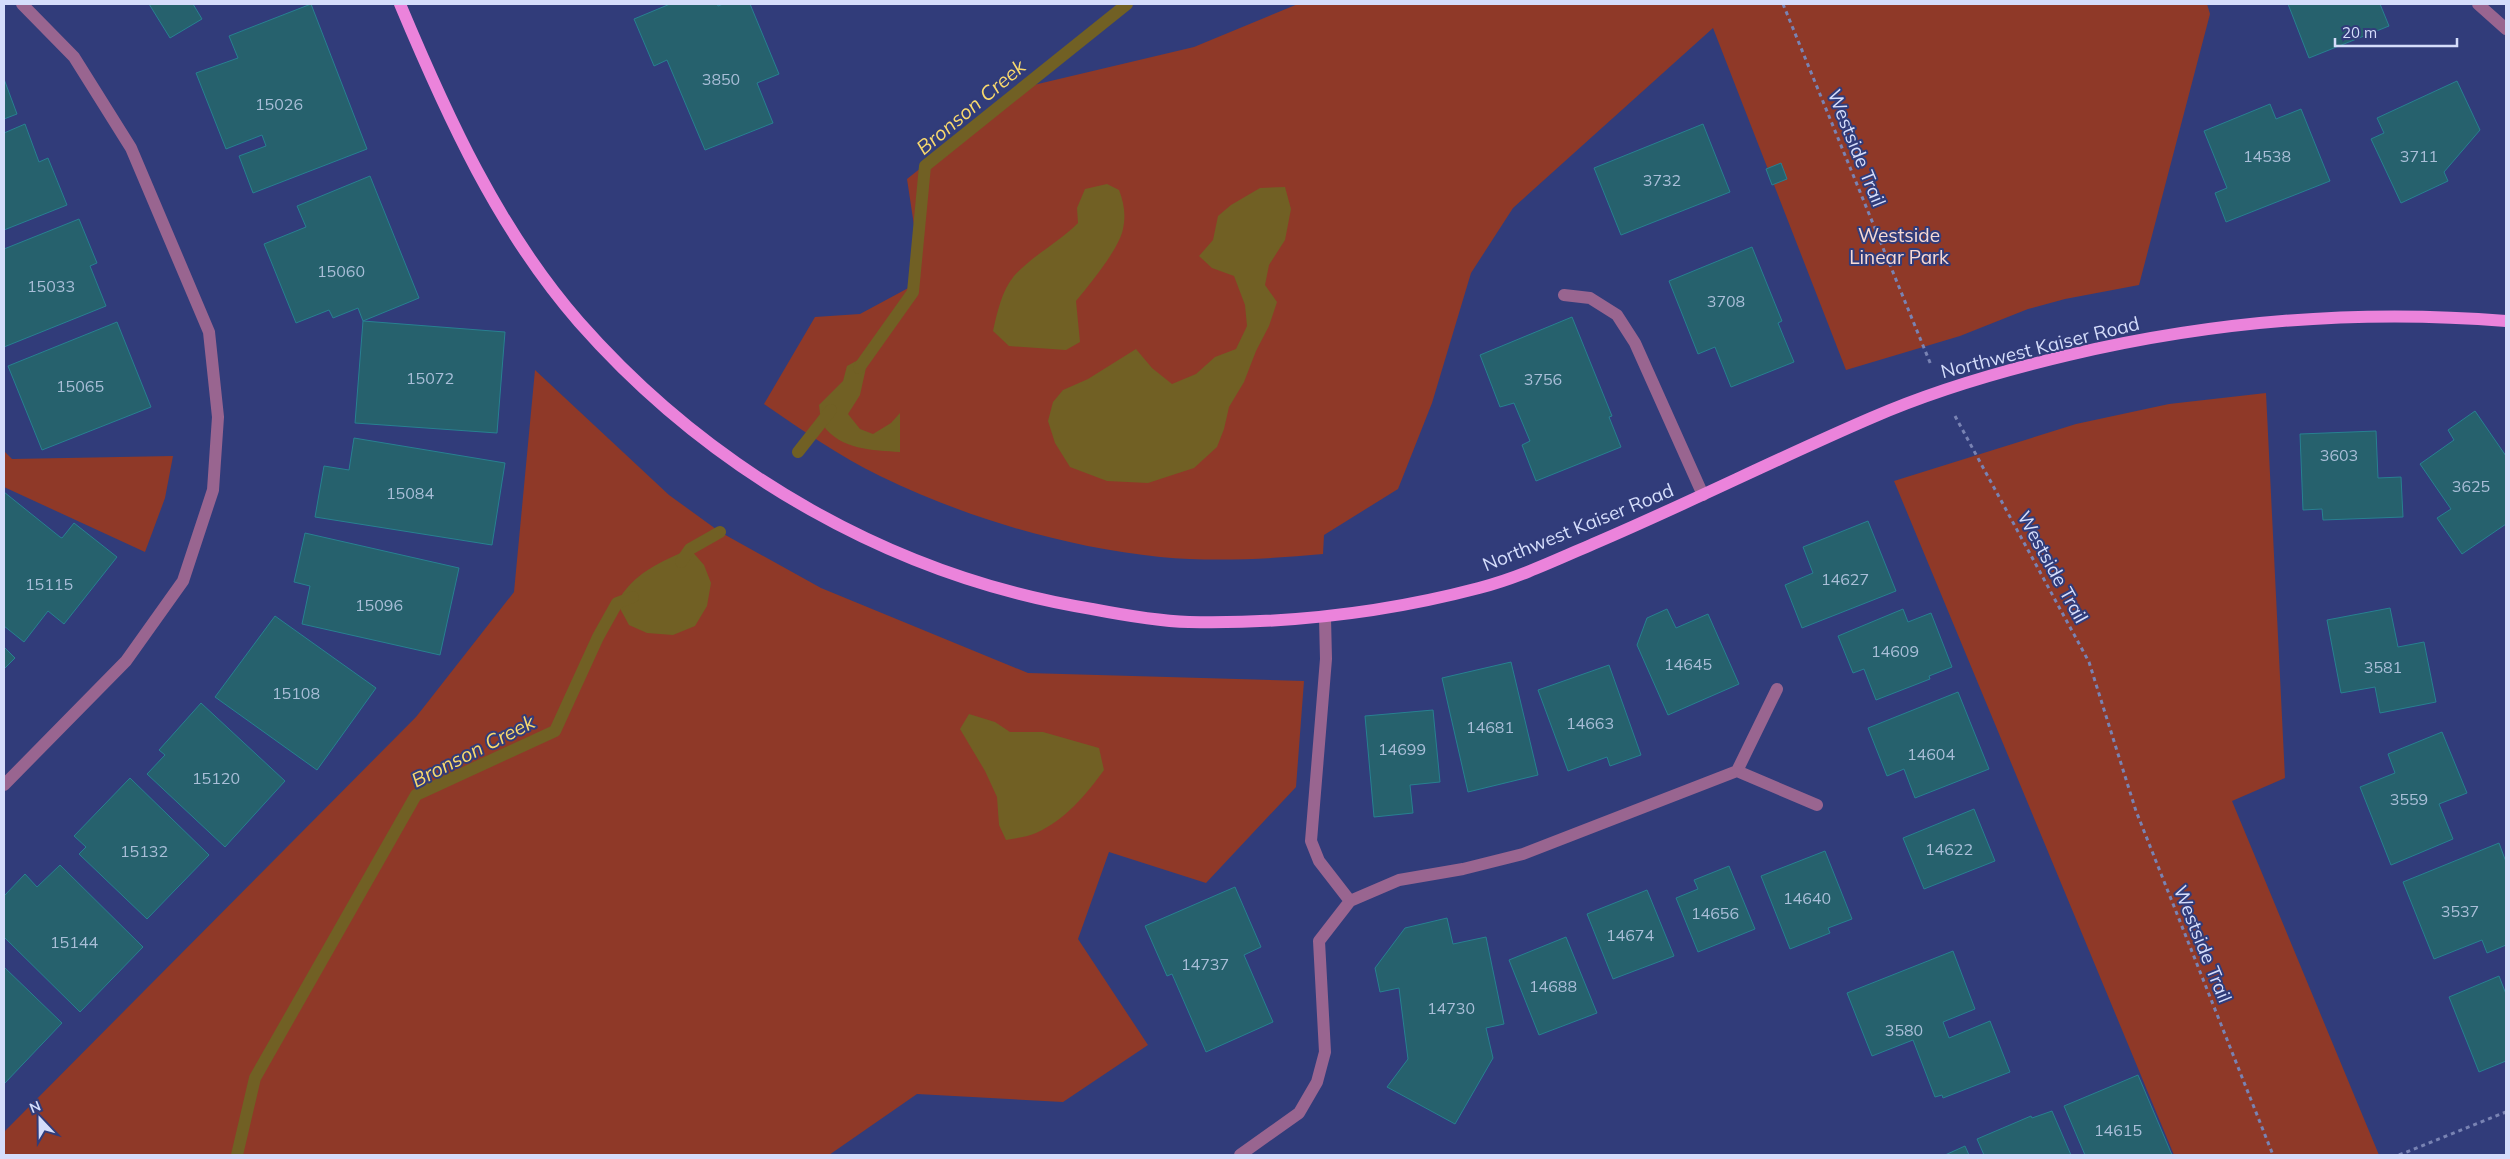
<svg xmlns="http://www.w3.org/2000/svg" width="2510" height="1159" font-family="Mulish,sans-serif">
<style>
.green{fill:#8f3928}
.water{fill:#716024}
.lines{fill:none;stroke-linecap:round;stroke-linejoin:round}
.stream{stroke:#716024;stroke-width:12}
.building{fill:#26616d;stroke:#288091}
.path{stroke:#7983b3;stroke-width:3;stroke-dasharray:4 4;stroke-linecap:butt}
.minor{stroke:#996590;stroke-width:12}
.major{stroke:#eb83db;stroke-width:12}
.labels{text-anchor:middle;stroke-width:4;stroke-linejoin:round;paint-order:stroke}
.number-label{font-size:16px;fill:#a9bed8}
.street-label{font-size:19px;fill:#d5ddfb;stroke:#313c7a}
.park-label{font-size:19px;fill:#f7dad4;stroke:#313c7a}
.water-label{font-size:20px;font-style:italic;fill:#f9d96d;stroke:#313c7a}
</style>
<rect width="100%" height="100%" fill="#313c7a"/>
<!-- green -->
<path class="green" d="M 1298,4 L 2207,4 L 2210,14 L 2139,285 L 2065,299 L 2028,309 L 1960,336 L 1846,370 L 1713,28 L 1513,208 L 1471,273 L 1432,403 L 1398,489 L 1324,535 L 1323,554 C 1269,559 1214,562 1160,557 C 1064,547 967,518 880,476 C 839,456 802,430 764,404 L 815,317 L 860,314 L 912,286 L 920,265 L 907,179 L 1021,88 L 1194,47 Z
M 535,370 L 669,495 L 720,532 L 821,588 L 1028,673 L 1304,681 L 1296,787 L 1206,883 L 1109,852 L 1078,939 L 1148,1045 L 1063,1102 L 917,1094 L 829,1155 L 4,1155 L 4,1132 L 416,717 L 514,592 Z
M 2266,393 L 2285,778 L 2232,801 L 2379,1155 L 2174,1155 L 1894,481 L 2076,424 L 2169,404 Z
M 4,451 L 12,459 L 173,456 L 165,498 L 145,552 L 4,487 Z"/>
<!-- water -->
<path class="water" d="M 1107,184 L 1119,190 C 1124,203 1126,215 1123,229 C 1119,249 1090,284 1076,301 L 1080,342 L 1066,350 L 1009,346 L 993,331 C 997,313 1002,290 1014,276 C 1033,255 1058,243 1078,223 L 1077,208 L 1085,189 Z
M 1285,187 L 1291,209 L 1285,240 L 1269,265 L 1265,285 L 1277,302 L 1269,326 L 1256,351 L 1244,382 L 1229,407 L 1224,429 L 1217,447 L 1194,468 L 1148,483 L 1107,481 L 1070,467 L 1055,443 L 1048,421 L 1053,402 L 1063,390 L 1088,379 L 1136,349 L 1152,368 L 1172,384 L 1196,374 L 1215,357 L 1236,349 L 1247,326 L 1245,305 L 1234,276 L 1212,268 L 1199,256 L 1213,240 L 1218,216 L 1231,205 L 1260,188 Z
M 869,354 L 860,395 L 848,414 L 860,429 L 873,434 L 891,423 L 900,413 L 900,452 C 873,450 840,450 823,425 C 820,420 820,411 819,405 L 843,381 L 847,366 Z
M 690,549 L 704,565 L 711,583 L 707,606 L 695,626 L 673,635 L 647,633 L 629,625 L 617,603 C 633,573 660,562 690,549 Z
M 969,714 L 995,722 L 1010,732 L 1043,732 L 1099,748 L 1104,770 C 1086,795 1065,820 1036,833 C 1027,837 1016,838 1006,840 L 999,825 L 997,797 L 985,771 L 960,729 Z"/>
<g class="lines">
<!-- stream -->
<path class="stream" d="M 859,368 L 913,292 L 925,166 L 1127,4
M 798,452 L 831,410
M 681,562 L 690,549 L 720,532
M 237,1155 L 255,1078 L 416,795 L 555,731 L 598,637 L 617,603 L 633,597"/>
</g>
<!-- building -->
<path class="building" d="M 149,4 L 193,4 L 202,19 L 170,38 Z
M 311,4 L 367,149 L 253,193 L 239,156 L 266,146 L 262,135 L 226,149 L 196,73 L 238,58 L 229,36 Z
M 670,4 L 717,4 L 718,6 L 723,4 L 750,4 L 779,74 L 757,83 L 773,123 L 705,150 L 667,60 L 654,66 L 634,19 Z
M 2288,4 L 2380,4 L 2389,26 L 2309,58 Z
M 4,79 L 17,114 L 4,119 Z
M 2457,81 L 2480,130 L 2444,172 L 2448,181 L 2401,203 L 2371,139 L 2384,133 L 2377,118 Z
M 2270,104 L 2276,119 L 2301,109 L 2330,181 L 2226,222 L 2215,193 L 2227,188 L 2204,131 Z
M 25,124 L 39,162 L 48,158 L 67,205 L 4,230 L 4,133 Z
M 1703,124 L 1730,192 L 1621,235 L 1594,168 Z
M 1781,163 L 1787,179 L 1772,185 L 1766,169 Z
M 370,176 L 419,298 L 363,321 L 358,308 L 333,318 L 329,310 L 296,323 L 264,244 L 306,227 L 297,206 Z
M 79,219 L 97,263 L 90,266 L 106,306 L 4,347 L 4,249 Z
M 1752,247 L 1782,321 L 1778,323 L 1794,362 L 1731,387 L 1715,347 L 1698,354 L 1669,281 Z
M 1572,317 L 1612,416 L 1609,417 L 1621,447 L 1536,481 L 1522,445 L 1530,441 L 1514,403 L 1500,407 L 1480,355 Z
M 363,321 L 505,332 L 497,433 L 355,423 Z
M 117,322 L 151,407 L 42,450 L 8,366 Z
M 2475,411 L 2506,456 L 2506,524 L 2462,554 L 2437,518 L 2451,509 L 2420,464 L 2454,440 L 2448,430 Z
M 2376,431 L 2378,478 L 2401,477 L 2403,517 L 2323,520 L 2322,509 L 2303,510 L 2300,434 Z
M 354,438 L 505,463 L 492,545 L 315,517 L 324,466 L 349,470 Z
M 4,492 L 60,537 L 62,538 L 74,523 L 117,557 L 64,624 L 48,611 L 24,642 L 4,626 Z
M 1868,521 L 1896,591 L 1802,628 L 1785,585 L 1813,573 L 1803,547 Z
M 305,533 L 459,568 L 440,655 L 302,624 L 310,586 L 294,582 Z
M 2390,608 L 2398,647 L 2424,642 L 2436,702 L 2380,713 L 2375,687 L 2341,693 L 2327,620 Z
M 1667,609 L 1676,628 L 1708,614 L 1739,684 L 1668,715 L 1637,645 L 1647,618 Z
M 1903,609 L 1908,622 L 1931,613 L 1952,667 L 1929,676 L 1930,679 L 1876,700 L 1864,669 L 1853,673 L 1838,636 Z
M 275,616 L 376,688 L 317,770 L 215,697 Z
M 4,647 L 15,658 L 4,669 Z
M 1511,662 L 1538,775 L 1468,792 L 1442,678 Z
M 1609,665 L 1641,755 L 1610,766 L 1607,757 L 1568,771 L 1538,690 Z
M 1958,692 L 1989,769 L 1915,798 L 1904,769 L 1887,776 L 1868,728 Z
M 201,703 L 285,781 L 225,847 L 147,774 L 165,755 L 159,750 Z
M 1433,710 L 1440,782 L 1410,785 L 1413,813 L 1374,817 L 1365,716 Z
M 2442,732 L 2467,793 L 2439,804 L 2453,839 L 2391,865 L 2360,787 L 2395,773 L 2388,754 Z
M 130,778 L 209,855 L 147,919 L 79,854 L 86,847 L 74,836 Z
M 1974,809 L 1995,861 L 1924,889 L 1903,838 Z
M 2499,843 L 2506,862 L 2506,945 L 2487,953 L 2482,940 L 2434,959 L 2403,882 Z
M 1825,851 L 1852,919 L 1828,928 L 1830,933 L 1790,949 L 1761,876 Z
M 60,865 L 143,947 L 80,1012 L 4,937 L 4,896 L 25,874 L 37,887 Z
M 1729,866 L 1755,929 L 1698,952 L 1676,898 L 1698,889 L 1694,880 Z
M 1235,887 L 1261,947 L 1244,955 L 1273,1022 L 1206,1052 L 1172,974 L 1167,976 L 1145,926 Z
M 1647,890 L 1674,956 L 1613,979 L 1587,914 Z
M 1447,918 L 1453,944 L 1486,937 L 1504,1024 L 1486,1028 L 1493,1058 L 1455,1124 L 1387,1087 L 1408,1059 L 1399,988 L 1380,992 L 1375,968 L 1405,928 Z
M 1566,937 L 1597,1013 L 1539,1035 L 1509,960 Z
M 1953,951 L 1975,1009 L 1943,1022 L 1949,1038 L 1990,1021 L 2010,1072 L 1943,1098 L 1942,1095 L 1935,1097 L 1913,1040 L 1872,1056 L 1847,993 Z
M 4,967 L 62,1023 L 4,1084 Z
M 2499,976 L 2506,994 L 2506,1061 L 2479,1072 L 2449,997 Z
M 2138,1075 L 2172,1155 L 2085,1155 L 2064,1106 Z
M 2052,1111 L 2071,1155 L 1984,1155 L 1977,1139 L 2031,1116 L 2032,1118 Z
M 1965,1146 L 1969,1155 L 1945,1155 Z"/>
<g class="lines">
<!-- path -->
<path class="path" d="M 1783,4 L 1931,365
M 1955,416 L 2089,662 L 2136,811 L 2273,1155
M 2399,1155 L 2506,1112"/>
<!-- minor -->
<path class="minor" d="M 2478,4 L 2506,29
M 1564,295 L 1590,298 L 1617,315 L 1635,343 L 1703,495
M 1325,618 L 1326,659 L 1311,841 L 1319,861 L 1350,901
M 1777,689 L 1737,771 L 1817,805
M 4,785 L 126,661 L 183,581 L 213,490 L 218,417 L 209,332 L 131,148 L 74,57 L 22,4
M 1240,1155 L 1299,1113 L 1317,1082 L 1325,1052 L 1319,941 L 1350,901 L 1399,880 L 1463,869 L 1523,854 L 1737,771"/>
<!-- major -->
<path class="major" d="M 400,4 C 447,116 498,229 579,322 C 711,472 894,577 1092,609 C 1123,615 1156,621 1189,622 C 1287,624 1384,613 1479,588 C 1518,578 1556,560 1593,544 C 1687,504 1778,458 1871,418 C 1935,390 2001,371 2069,355 C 2213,321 2359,309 2506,321"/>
</g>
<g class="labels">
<!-- number labels -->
<g class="number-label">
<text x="721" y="85">3850</text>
<text x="279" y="110">15026</text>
<text x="2267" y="162">14538</text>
<text x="2419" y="162">3711</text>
<text x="1662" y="186">3732</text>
<text x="341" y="277">15060</text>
<text x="51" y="292">15033</text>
<text x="1726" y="307">3708</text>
<text x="430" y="384">15072</text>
<text x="1543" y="385">3756</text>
<text x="80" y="392">15065</text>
<text x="2339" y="461">3603</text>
<text x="2471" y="492">3625</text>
<text x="410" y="499">15084</text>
<text x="1845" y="585">14627</text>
<text x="49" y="590">15115</text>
<text x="379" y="611">15096</text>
<text x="1895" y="657">14609</text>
<text x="1688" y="670">14645</text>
<text x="2383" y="673">3581</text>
<text x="296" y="699">15108</text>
<text x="1590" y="729">14663</text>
<text x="1490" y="733">14681</text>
<text x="1402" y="755">14699</text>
<text x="1931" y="760">14604</text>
<text x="216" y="784">15120</text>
<text x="2409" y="805">3559</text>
<text x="1949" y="855">14622</text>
<text x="144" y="857">15132</text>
<text x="1807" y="904">14640</text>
<text x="2460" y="917">3537</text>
<text x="1715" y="919">14656</text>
<text x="1630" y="941">14674</text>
<text x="74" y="948">15144</text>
<text x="1205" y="970">14737</text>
<text x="1553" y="992">14688</text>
<text x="1451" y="1014">14730</text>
<text x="1904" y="1036">3580</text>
<text x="2118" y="1136">14615</text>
</g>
<!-- street labels -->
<g class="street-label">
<text transform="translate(1857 148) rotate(68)" y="7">Westside Trail</text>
<text transform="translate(2040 347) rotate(-14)" y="7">Northwest Kaiser Road</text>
<text transform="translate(1578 527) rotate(-22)" y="7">Northwest Kaiser Road</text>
<text transform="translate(2053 567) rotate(61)" y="7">Westside Trail</text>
<text transform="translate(2203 944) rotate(68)" y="7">Westside Trail</text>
</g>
<!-- park labels -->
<g class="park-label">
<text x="1899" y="242">Westside<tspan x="1899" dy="22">Linear Park</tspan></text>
</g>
<!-- water labels -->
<g class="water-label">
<text transform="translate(971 107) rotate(-40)" y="7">Bronson Creek</text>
<text transform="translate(473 751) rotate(-27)" y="7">Bronson Creek</text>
</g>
</g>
<!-- border -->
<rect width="2510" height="1159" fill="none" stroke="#d5ddfb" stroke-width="10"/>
<!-- north arrow -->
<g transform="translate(40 1119) rotate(338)" stroke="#313c7a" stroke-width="4" paint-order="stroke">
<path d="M0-4L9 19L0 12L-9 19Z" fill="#d5ddfb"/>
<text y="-8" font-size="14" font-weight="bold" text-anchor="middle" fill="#d5ddfb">N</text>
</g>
<!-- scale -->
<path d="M2335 38v8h122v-8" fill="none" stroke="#d5ddfb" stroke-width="2.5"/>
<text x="2342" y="38" font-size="15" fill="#d5ddfb" stroke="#313c7a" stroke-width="4" paint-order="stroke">20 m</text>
</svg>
